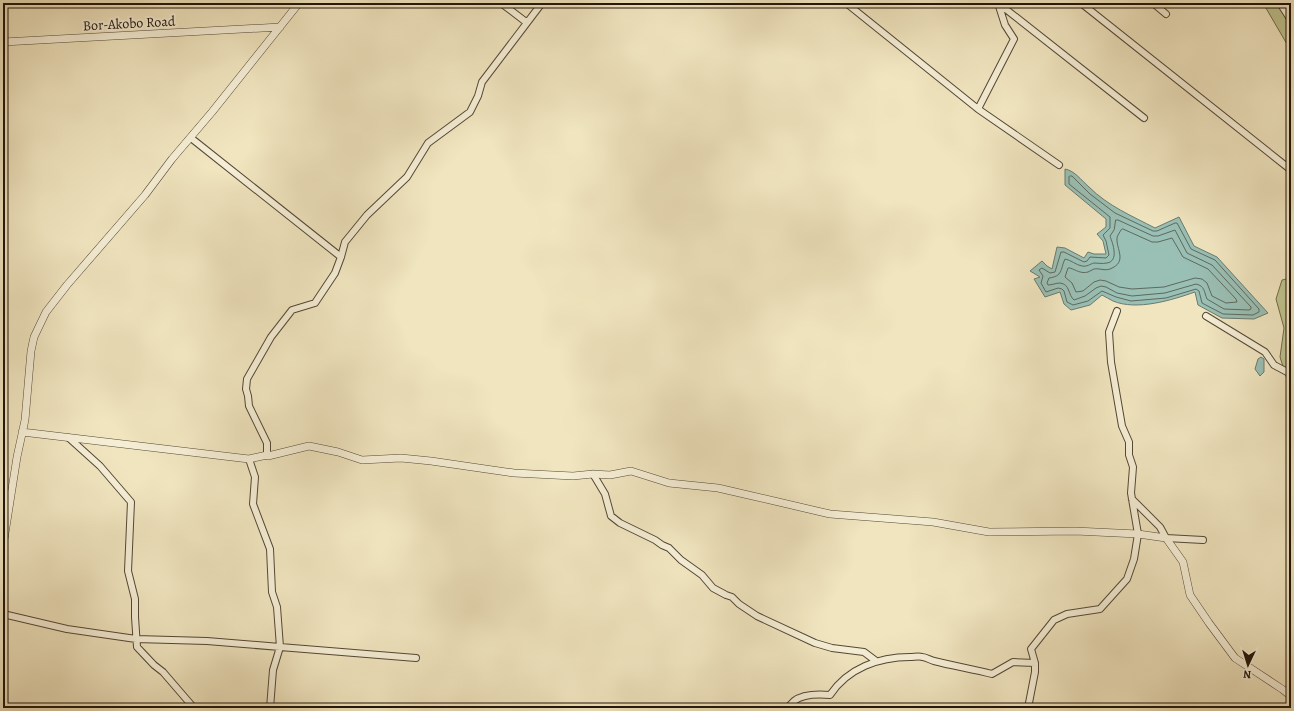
<svg xmlns="http://www.w3.org/2000/svg" width="1294" height="711" font-family="Alegreya,serif">
<style>
.green{fill:#bfc38e;stroke:#706c4c}
.water{fill:#9abfb4;stroke:#697b70}
.lines{fill:none;stroke-linecap:round;stroke-linejoin:round}
.shore{stroke:#5d6a5e;stroke-width:1}
.minor-casing{stroke:#544836;stroke-width:8}
.tertiary-casing{stroke:#544836;stroke-width:8}
.minor{stroke:#f5eed5;stroke-width:6}
.tertiary{stroke:#f5eed5;stroke-width:7}
.labels{text-anchor:middle;stroke-width:4;stroke-linejoin:round;paint-order:stroke}
.street-label{font-size:14px;fill:#201409;stroke:#f5eed5}
</style>
<rect width="100%" height="100%" fill="#f0e5bf"/>
<filter id="stains"><feTurbulence type="fractalNoise" baseFrequency=".005" numOctaves="4"/><feColorMatrix values="0 0 0 0 .2 0 0 0 0 .09 0 0 0 0 .02 0 0 0 .5 -.17"/></filter>
<radialGradient id="worn" r=".72"><stop offset=".6" stop-color="#630" stop-opacity="0"/><stop offset="1" stop-color="#630" stop-opacity=".3"/></radialGradient>
<!-- green -->
<path class="green" d="M 1263,3 L 1291,3 L 1291,51 Z
M 1291,278 L 1291,392 L 1280,357 L 1284,328 L 1276,299 L 1282,280 Z"/>
<!-- water -->
<path class="water" d="M 1065,169 C 1075,171 1081,180 1089,187 C 1108,206 1132,216 1155,228 L 1179,217 L 1194,246 L 1217,257 L 1268,313 L 1254,319 L 1222,318 L 1198,305 L 1195,292 C 1172,300 1137,311 1113,301 C 1109,299 1106,297 1102,295 L 1090,305 L 1071,310 L 1064,304 L 1060,292 L 1045,297 L 1034,279 L 1040,277 L 1030,271 L 1042,261 L 1047,266 L 1052,269 L 1057,247 L 1065,248 L 1084,258 L 1088,252 L 1094,254 L 1106,254 L 1103,241 L 1097,234 L 1106,227 L 1106,219 L 1065,185 Z
M 1261,357 L 1264,359 L 1264,372 L 1260,376 L 1255,369 L 1258,359 Z"/>
<g class="lines">
<!-- shore -->
<path class="shore" d="M 1070,176 L 1072,176 L 1090,194 L 1115,213 L 1153,231 L 1157,231 L 1175,223 L 1177,223 L 1191,249 L 1215,260 L 1259,309 L 1259,312 L 1253,315 L 1223,314 L 1202,303 L 1199,291 L 1196,289 L 1166,298 L 1131,301 L 1116,297 L 1102,291 L 1088,301 L 1073,305 L 1067,302 L 1064,291 L 1062,289 L 1058,288 L 1046,292 L 1041,283 L 1043,276 L 1039,270 L 1042,268 L 1050,273 L 1055,272 L 1061,252 L 1064,252 L 1084,262 L 1087,261 L 1090,257 L 1106,258 L 1109,255 L 1106,241 L 1103,235 L 1110,228 L 1110,217 L 1069,184 L 1069,177 Z
M 1116,220 L 1118,220 L 1153,236 L 1158,236 L 1175,230 L 1187,253 L 1212,265 L 1251,307 L 1251,309 L 1249,310 L 1224,309 L 1207,299 C 1204,292 1205,286 1196,284 L 1165,293 L 1132,296 L 1117,293 L 1106,287 L 1101,286 L 1096,288 L 1085,296 L 1074,300 C 1068,295 1070,284 1060,283 C 1056,283 1052,285 1048,285 L 1047,283 L 1049,278 C 1063,276 1060,270 1065,259 C 1071,260 1076,265 1082,266 C 1087,267 1090,264 1094,263 C 1098,263 1102,264 1107,263 C 1119,261 1113,244 1110,236 L 1114,230 Z
M 1123,229 L 1152,242 L 1158,242 L 1172,238 L 1183,257 L 1208,269 L 1236,299 L 1237,302 L 1226,303 L 1212,296 L 1207,283 L 1202,279 L 1195,278 L 1164,287 L 1132,289 L 1119,287 L 1106,281 L 1100,280 L 1094,282 L 1083,291 L 1076,292 L 1072,283 L 1065,277 L 1068,268 L 1070,268 C 1076,270 1081,274 1088,272 C 1090,271 1092,270 1094,269 C 1099,268 1105,271 1110,269 C 1128,262 1116,249 1117,238 C 1117,236 1120,232 1121,230 Z"/>
<!-- minor casing -->
<g class="minor-casing">
<path id="minor" d="M 501,3 L 526,22
M 846,3 L 978,109 L 1059,165
M 998,3 L 1144,118
M 1081,3 L 1291,170
M 1153,3 L 1166,14
M 1280,3 L 1291,20
M 978,109 L 1014,39 L 1005,25 L 998,3
M 191,138 L 341,257
M 1206,316 L 1265,352 L 1274,365 L 1291,374
M 69,438 L 100,466 L 131,502 L 128,571 L 135,599 L 135,617 L 137,647 L 154,665 L 163,672 L 194,708
M 267,455 L 267,443 L 249,406 L 248,396 L 246,389 L 247,379 L 271,337 L 292,310 L 315,303 L 335,273 L 341,257 L 345,242 L 367,215 L 407,177 L 428,143 L 470,112 L 478,96 L 482,82 L 542,3
M 249,459 L 255,477 L 253,504 L 270,549 L 272,592 L 277,607 L 280,647 L 416,658
M 593,474 L 605,494 L 611,516 L 620,523 L 655,540 L 662,545 L 669,548 L 681,560 L 702,575 L 713,588 L 726,595 L 732,597 L 739,604 L 757,616 L 815,643 L 832,648 L 864,652 L 876,661
M 1132,499 L 1160,527 L 1166,538 L 1203,540
M 3,614 L 67,629 L 136,639 L 207,641 L 280,647 L 273,670 L 270,708
M 787,708 C 789,706 792,703 794,701 C 803,694 819,694 830,695 C 848,668 879,657 910,657 C 914,657 919,656 922,657 C 926,657 930,660 934,661 C 953,666 973,669 992,674 L 1013,662 L 1035,663
M 1028,708 L 1035,672 L 1035,663 L 1031,649 L 1054,620 L 1067,614 L 1100,609 L 1127,579 L 1134,559 L 1138,534 L 1131,493 L 1133,467 L 1129,455 L 1129,442 L 1122,426 L 1111,362 L 1109,332 L 1117,311"/>
</g>
<!-- tertiary casing -->
<g class="tertiary-casing">
<path id="tertiary" d="M 3,42 L 280,27
M 22,432 L 249,459 L 267,455 L 268,456 L 309,446 L 338,452 L 362,460 L 401,458 L 431,461 L 514,473 L 573,476 L 593,474 L 610,475 L 631,471 L 669,483 L 718,488 L 830,514 L 933,522 L 989,532 L 1075,531 L 1138,534 L 1166,538 L 1183,562 L 1190,595 L 1209,623 L 1235,658 L 1282,689 L 1291,696
M 3,546 L 17,457 L 25,420 L 31,351 L 34,337 L 46,312 L 67,285 L 145,195 L 172,159 L 212,112 L 299,3"/>
</g>
<!-- minor -->
<use href="#minor" class="minor"/>
<!-- tertiary -->
<use href="#tertiary" class="tertiary"/>
</g>
<g class="labels">
<!-- street labels -->
<g class="street-label">
<text transform="translate(129 23) rotate(-3)" y="5">Bor-Akobo Road</text>
</g>
</g>
<!-- margin -->
<rect width="1294" height="711" fill="none" stroke="#f0e5bf" stroke-width="16"/>
<rect x="4" y="4" width="1286" height="703" fill="none" stroke="#201409" stroke-width="2"/>
<rect x="8" y="8" width="1278" height="695" fill="none" stroke="#201409"/>
<!-- north arrow -->
<g transform="translate(1248 665) rotate(184)" stroke="#f5eed5" stroke-width="3" paint-order="stroke">
<path d="M0-3L7 15L0 10L-7 15Z" fill="#201409"/>
<text y="-6" font-size="11" font-weight="bold" text-anchor="middle" fill="#201409">N</text>
</g>
<rect width="100%" height="100%" filter="url(#stains)"/>
<rect width="100%" height="100%" fill="url(#worn)"/>
</svg>
